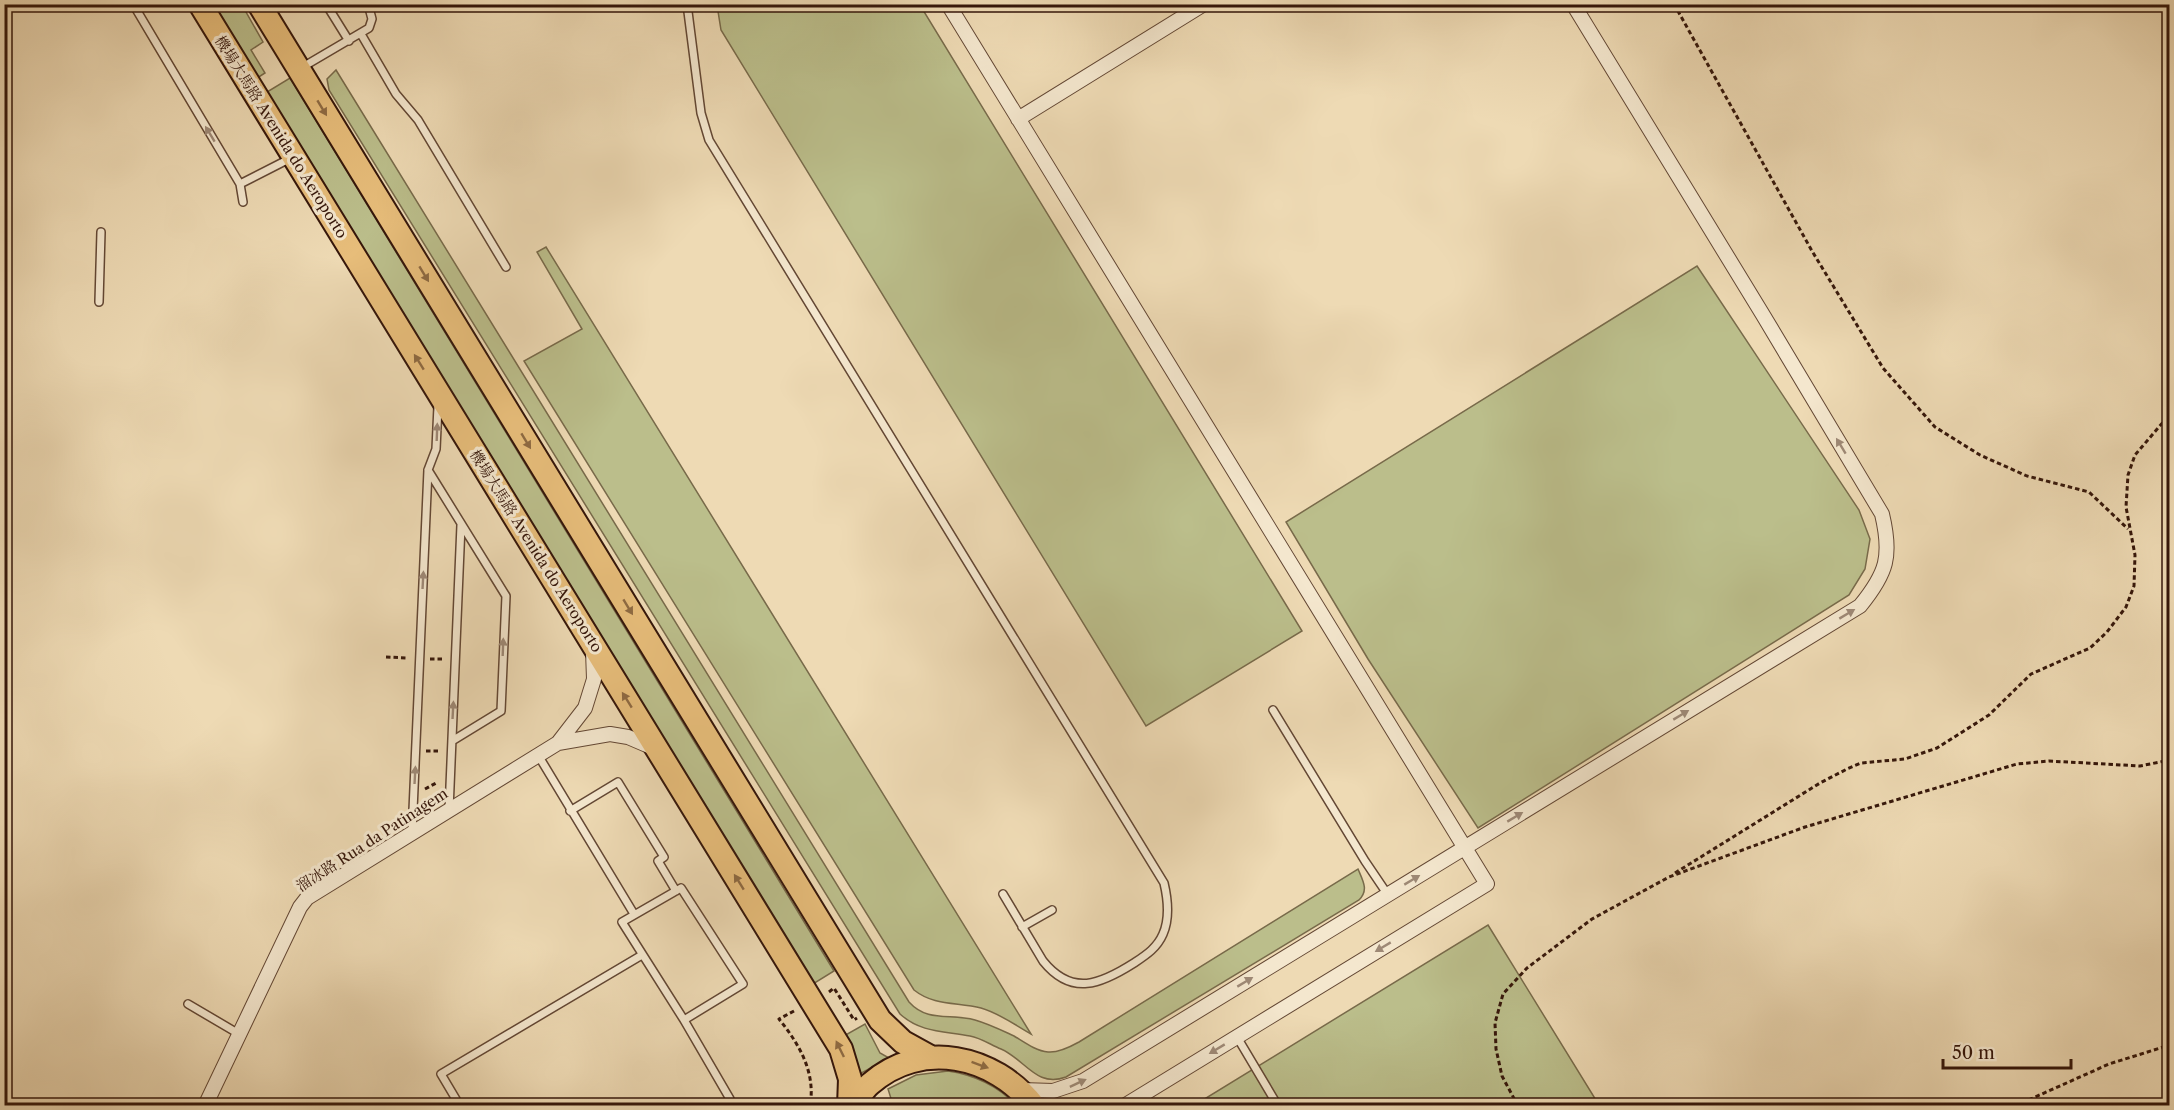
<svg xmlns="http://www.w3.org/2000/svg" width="2174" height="1110" font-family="'Libre Caslon Text','Noto Serif SC',serif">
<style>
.green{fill:#bbbe8b;stroke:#786a4a;stroke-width:1.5}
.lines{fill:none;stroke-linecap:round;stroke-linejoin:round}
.lane-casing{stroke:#634734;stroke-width:10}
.street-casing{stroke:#634734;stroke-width:16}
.primary-casing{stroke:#35160a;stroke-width:26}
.path{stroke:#35160a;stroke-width:3;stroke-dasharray:4.5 3;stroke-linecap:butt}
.lane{stroke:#f4e7ce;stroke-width:7}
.street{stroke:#f4e7ce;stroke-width:14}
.primary{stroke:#e7bd7a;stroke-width:22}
.oneway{fill:#8e6a42}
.oneway2{fill:#9e8976}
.labels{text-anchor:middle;stroke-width:6;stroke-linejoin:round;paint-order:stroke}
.street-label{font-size:15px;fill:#35160a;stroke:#f4e7ce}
</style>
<rect width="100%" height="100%" fill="#eedab4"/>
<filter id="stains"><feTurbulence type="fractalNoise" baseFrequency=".00333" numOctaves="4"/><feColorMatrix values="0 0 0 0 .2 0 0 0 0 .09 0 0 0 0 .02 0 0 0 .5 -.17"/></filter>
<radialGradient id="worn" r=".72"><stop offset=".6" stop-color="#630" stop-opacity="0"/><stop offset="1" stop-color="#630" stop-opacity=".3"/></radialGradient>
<!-- green -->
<path class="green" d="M 210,5 L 242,5 L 263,42 L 251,50 L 265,73 L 254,80 Z
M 717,5 L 920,5 L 1302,631 L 1146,726 L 721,30 Z
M 336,70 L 909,1002 C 928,1023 950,1013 975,1020 C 989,1024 1001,1030 1014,1036 C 1024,1042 1036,1051 1048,1052 C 1058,1053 1070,1047 1079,1042 L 1358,869 C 1363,881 1369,890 1359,900 L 1066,1077 C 1036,1088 1026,1060 1001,1049 C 991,1045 981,1038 970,1036 C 944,1031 921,1033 900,1014 L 329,90 L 327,79 Z
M 290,78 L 834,971 L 813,984 L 267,92 Z
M 546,247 L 1031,1034 C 1015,1025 999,1013 981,1008 C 957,1002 934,1006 914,990 L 524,361 L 582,329 L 537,252 Z
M 1697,266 L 1859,510 L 1870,539 L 1865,569 L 1849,595 L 1478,828 L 1368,659 L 1286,522 Z
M 1488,925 L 1599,1105 L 1193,1106 Z
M 865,1024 L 880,1053 L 889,1058 L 856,1076 L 857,1062 L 842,1037 Z
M 948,1071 C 975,1075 997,1085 1016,1105 L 893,1105 L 888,1089 L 916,1075 Z"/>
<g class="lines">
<!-- lane casing -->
<g class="lane-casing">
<path id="lane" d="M 133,4 L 240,184 L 243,202
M 326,4 L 349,41
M 687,4 L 701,113 L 709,140 L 1164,883 C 1168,900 1170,918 1163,934 C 1157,948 1146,955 1134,963 C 1101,984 1072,997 1043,961 L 1003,894
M 361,34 L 396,94 L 418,120 L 506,267
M 301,68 L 369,28 L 372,19 L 368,4
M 240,184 L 291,158
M 99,302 L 101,232
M 428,470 L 506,596 L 501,711 L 452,741
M 1273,710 L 1365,861 L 1388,895
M 538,755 L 634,914
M 449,810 L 461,525
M 570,811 L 618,782 L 664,857 L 658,861 L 676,891
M 412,833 L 428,470 L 436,449 L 438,406
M 681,888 L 743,984 L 684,1020 L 622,922 Z
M 1022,927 L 1052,910
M 188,1004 L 239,1034
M 684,1020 L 730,1099 L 730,1106
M 1237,1037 L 1278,1106
M 460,1106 L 441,1074 L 642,955"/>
</g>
<!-- street casing -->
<g class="street-casing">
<path id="street" d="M 948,4 L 1487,884 L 1124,1106
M 1018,119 L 1204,4
M 558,743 L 585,708 L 594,679 L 593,651
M 1022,1090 L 1053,1091 L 1083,1081 L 1860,606 C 1887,573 1892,556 1882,514 L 1763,315 L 1573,4
M 205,1106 L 300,907 L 307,898 L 558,743 L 610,734 L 628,737 L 656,749"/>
</g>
<!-- primary casing -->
<g class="primary-casing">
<path id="primary" d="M 200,4 L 841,1049 L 850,1079 L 849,1106
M 259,4 L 880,1020 L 903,1042 L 932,1058
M 852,1106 C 858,1099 863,1090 870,1084 C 921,1039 994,1055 1034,1106"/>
</g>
<!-- path -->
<path class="path" d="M 1674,4 L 1812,251 L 1883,368 L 1935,427 L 1980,455 L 2027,476 L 2089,492 L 2128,529
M 386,657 L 408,658
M 430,659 L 444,659
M 426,751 L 441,751
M 425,789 L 438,782
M 1675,873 L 1820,783 L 1847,769 L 1861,763 L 1905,759 L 1937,748 L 1989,715 L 2031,674 L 2090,648 L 2107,632 L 2126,607 L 2134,586 L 2135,555 L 2126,507 L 2128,475 L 2135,455 L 2170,414
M 829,992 L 834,988 L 854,1020 L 857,1018
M 794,1011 L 779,1019 C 799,1044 816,1072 810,1106
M 1518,1106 L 1502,1076 L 1496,1049 L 1495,1023 L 1503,994 L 1527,968 L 1592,919 L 1669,877 L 1805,827 L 2017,764 L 2049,761 L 2140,766 L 2170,760
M 2015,1106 L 2109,1064 L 2170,1045"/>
<!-- lane -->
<use href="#lane" class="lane"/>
<!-- street -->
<use href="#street" class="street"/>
<!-- primary -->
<use href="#primary" class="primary"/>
</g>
<!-- one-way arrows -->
<defs><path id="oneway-solid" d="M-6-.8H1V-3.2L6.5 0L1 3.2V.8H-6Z" transform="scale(1.5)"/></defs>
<g class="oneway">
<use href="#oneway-solid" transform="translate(322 108) rotate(59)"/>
<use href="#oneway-solid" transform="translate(424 274) rotate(59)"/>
<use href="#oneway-solid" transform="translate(419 362) rotate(-122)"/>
<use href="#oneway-solid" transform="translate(526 441) rotate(59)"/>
<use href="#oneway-solid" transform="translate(628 607) rotate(59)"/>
<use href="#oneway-solid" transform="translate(627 700) rotate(-122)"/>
<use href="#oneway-solid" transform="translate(739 882) rotate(-122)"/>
<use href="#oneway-solid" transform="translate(840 1049) rotate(-116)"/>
<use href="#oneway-solid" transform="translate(980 1065) rotate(20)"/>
</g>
<g class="oneway2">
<use href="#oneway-solid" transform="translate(210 134) rotate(-121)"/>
<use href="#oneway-solid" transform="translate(437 432) rotate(-88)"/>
<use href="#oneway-solid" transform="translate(1841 446) rotate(-121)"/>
<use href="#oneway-solid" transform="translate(423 580) rotate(-87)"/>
<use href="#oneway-solid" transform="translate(1847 614) rotate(-31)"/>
<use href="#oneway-solid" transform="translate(503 647) rotate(-88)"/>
<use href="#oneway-solid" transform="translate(453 710) rotate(-87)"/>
<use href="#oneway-solid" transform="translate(1681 715) rotate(-31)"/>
<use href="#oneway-solid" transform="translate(415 775) rotate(-87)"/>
<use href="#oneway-solid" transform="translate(1515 817) rotate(-31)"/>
<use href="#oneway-solid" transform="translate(1412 880) rotate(-31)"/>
<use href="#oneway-solid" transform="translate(1383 947) rotate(149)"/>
<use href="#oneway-solid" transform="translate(1245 982) rotate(-31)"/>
<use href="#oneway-solid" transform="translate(1217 1049) rotate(149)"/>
<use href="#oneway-solid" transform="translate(1078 1083) rotate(-25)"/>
</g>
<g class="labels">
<!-- street labels -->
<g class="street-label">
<text transform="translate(281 137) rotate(58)" y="5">機場大馬路 Avenida do Aeroporto</text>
<text transform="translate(536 551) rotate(58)" y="5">機場大馬路 Avenida do Aeroporto</text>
<text transform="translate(372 840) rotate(-33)" y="5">溜冰路 Rua da Patinagem</text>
</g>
</g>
<!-- margin -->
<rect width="2174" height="1110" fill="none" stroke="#eedab4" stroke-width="24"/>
<rect x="6" y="6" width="2162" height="1098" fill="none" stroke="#35160a" stroke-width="3"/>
<rect x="12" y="12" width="2150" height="1086" fill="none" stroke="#35160a" stroke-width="1.5"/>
<!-- scale -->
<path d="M1943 1059v9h128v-9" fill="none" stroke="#35160a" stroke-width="3"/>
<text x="1952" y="1059" font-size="18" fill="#35160a" stroke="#f4e7ce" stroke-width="4.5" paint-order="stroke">50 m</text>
<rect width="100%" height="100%" filter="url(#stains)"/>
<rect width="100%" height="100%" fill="url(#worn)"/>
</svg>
